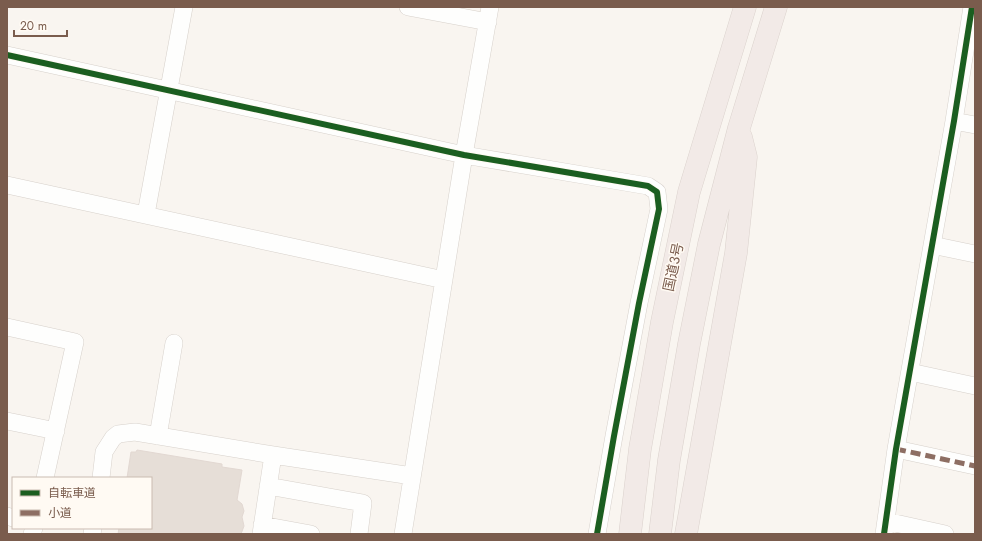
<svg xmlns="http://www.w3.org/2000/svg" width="982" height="541" font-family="Jost,'Noto Sans JP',sans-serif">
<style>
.building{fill:#e6ded7;stroke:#e2d8d2}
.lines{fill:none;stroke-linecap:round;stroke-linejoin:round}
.minor-casing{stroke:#d7d1cb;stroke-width:18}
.highway-casing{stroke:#dad1cc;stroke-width:23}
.minor{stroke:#fefefd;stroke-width:17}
.highway{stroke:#f2eae7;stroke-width:22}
.quiet{stroke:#8d6e63;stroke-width:5;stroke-dasharray:10 5;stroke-linecap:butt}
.cycleway-casing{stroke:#fffaf3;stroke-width:8}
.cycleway{stroke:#1b5e20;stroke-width:6}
.labels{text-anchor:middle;stroke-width:3;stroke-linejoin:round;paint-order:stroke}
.street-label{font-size:14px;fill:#7a5c4d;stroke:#fffaf3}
</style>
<rect width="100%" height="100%" fill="#f9f5f0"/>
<!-- building -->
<path class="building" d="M 137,450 L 222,464 L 222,467 L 242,470 L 237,500 L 242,504 L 244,511 L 242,517 L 244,526 L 241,534 L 118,534 L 119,528 L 151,528 L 151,478 L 127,478 L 131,452 L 136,452 Z"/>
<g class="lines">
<!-- minor casing -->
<g class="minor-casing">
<path id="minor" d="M 408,7 L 488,22
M 7,55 L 464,155 L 648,186 L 657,192 L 659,209 L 639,303 L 614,436 L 597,534
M 954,121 L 975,125
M 7,185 L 444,280
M 146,214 L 184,7
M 932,245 L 975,254
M 7,327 L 75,342 L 45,478
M 910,372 L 975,386
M 7,421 L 56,431
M 158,436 L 174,343
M 896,449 L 975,466
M 101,478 L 104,452 L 113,438 L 118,434 L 135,432 L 273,455 L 412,476
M 268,486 L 363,503 L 359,534
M 7,516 L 13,518
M 886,521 L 945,534
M 262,525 L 311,534
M 32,534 L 34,528
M 92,534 L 93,528
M 261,534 L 273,455
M 403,534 L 464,155 L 490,7
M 884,534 L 896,449 L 954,121 L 972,7"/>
</g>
<!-- highway casing -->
<g class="highway-casing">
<path id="highway" d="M 630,534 L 640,449 L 662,322 L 689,192 L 745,7
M 660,534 L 669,460 L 689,344 L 709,244 L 739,128 L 776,7
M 686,534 L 736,253 L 746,157 L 741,137"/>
</g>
<!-- minor -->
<use href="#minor" class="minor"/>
<!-- highway -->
<use href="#highway" class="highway"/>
<!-- quiet -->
<path class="quiet" d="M 896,449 L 975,466"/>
<!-- cycleway casing -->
<g class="cycleway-casing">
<path id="cycleway" d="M 7,55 L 464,155 L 648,186 L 657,192 L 659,209 L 639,303 L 614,436 L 597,534
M 884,534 L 896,449 L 954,121 L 972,7"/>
</g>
<!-- cycleway -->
<use href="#cycleway" class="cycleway"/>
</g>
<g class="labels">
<!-- street labels -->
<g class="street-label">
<text transform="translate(673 267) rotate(-78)" y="5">国道3号</text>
</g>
</g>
<!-- border -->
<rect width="982" height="541" fill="none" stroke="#7a5c4d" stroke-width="16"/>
<!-- legend -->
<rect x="12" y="477" width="140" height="52" fill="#fffaf3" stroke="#cabbb1"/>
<rect x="20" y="490" width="20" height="6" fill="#1b5e20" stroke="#cabbb1"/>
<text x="48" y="497" font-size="12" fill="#7a5c4d">自転車道</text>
<rect x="20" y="510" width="20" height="6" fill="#8d6e63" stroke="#cabbb1"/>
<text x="48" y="517" font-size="12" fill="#7a5c4d">小道</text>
<!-- scale -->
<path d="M14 30v6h53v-6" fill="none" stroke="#7a5c4d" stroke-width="2"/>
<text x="20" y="30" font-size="12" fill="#7a5c4d" stroke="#fffaf3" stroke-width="3" paint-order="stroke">20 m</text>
</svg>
